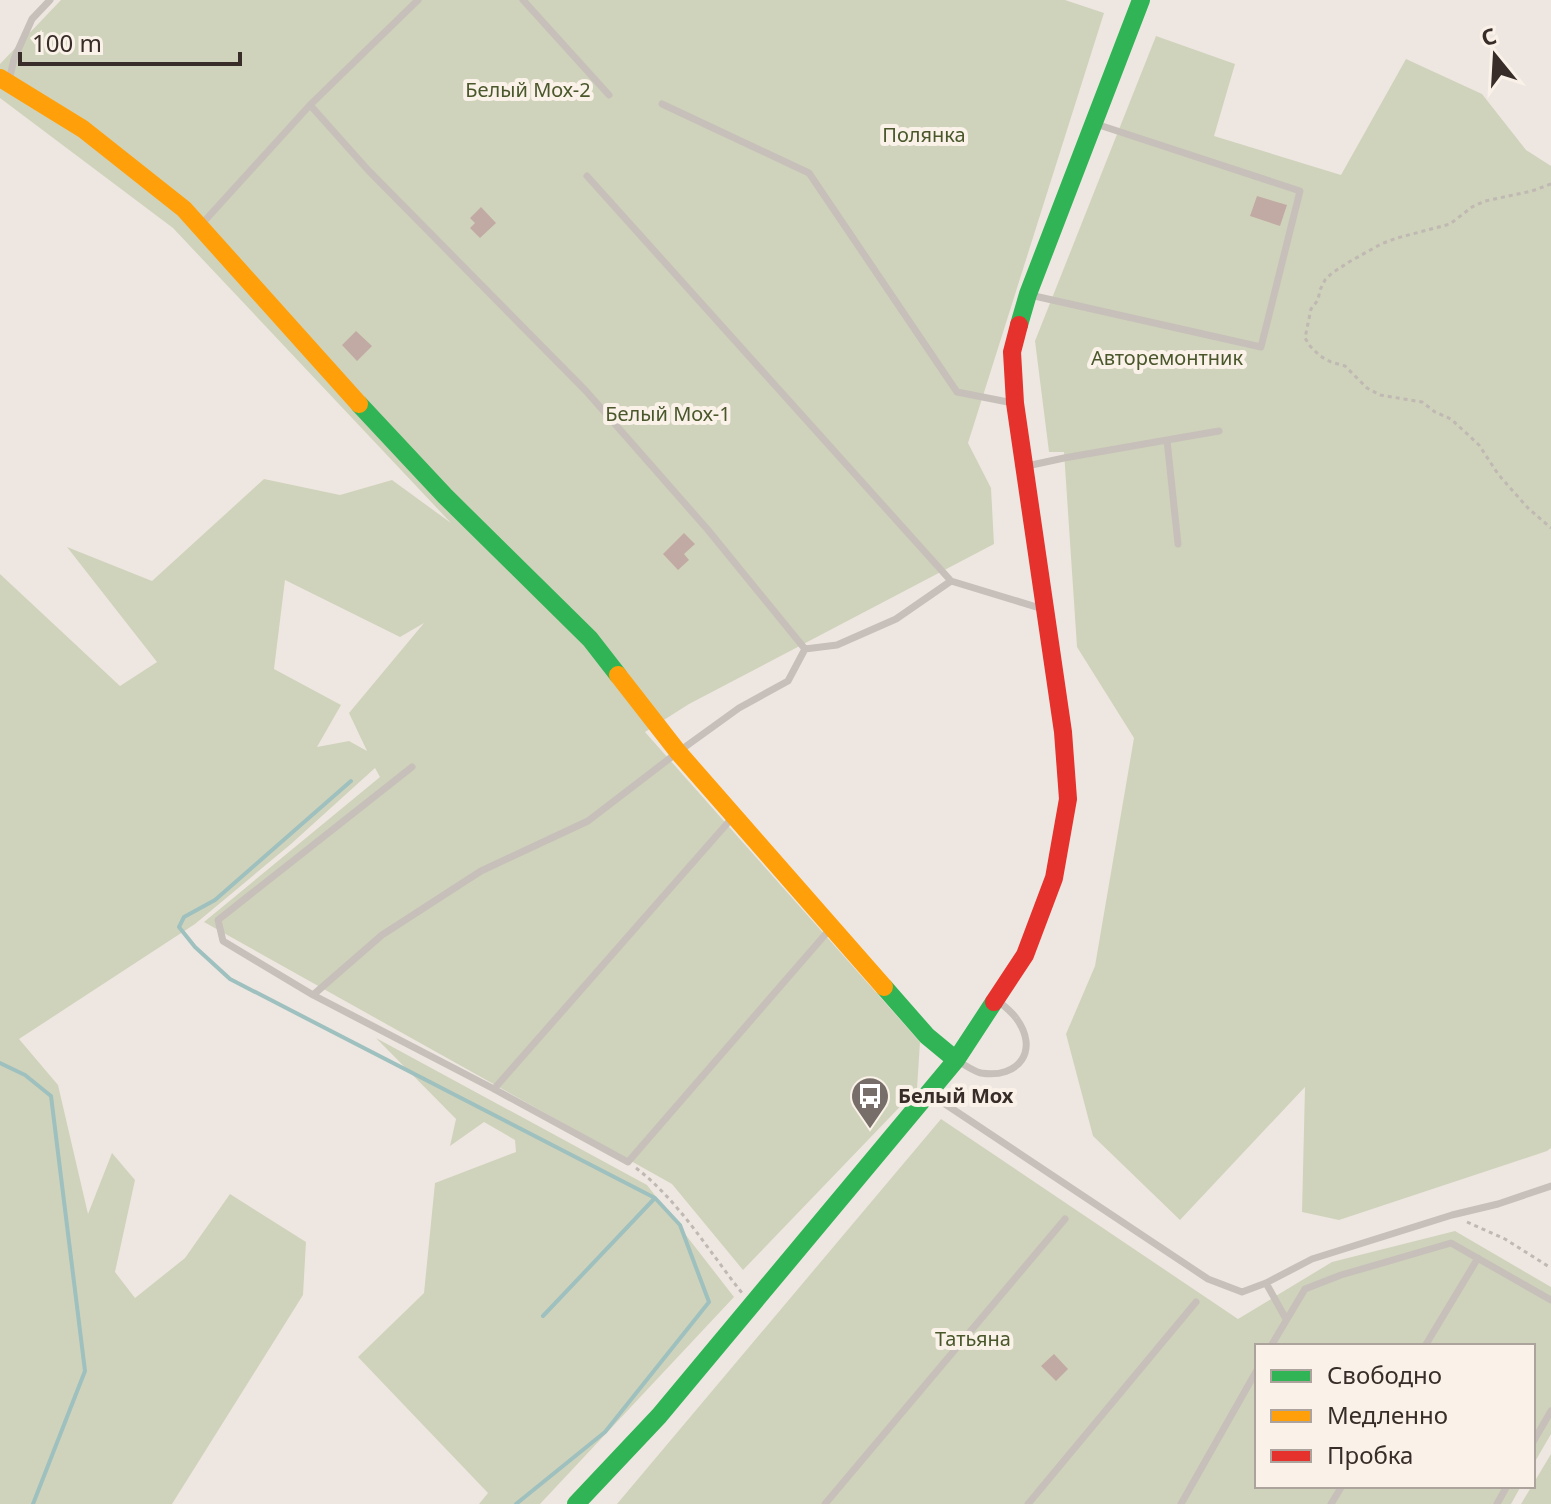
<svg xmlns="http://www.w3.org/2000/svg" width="1551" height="1504" font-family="'Noto Sans',sans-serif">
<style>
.green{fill:#d0d3bb;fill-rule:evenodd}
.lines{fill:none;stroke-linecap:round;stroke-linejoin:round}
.stream{stroke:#9ec0bf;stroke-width:4}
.building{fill:#c1aaa3}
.path{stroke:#bfb8b3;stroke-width:3;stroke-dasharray:4 4;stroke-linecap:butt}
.lane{stroke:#c7c0ba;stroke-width:7}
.fast{stroke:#30b455;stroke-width:18}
.slow{stroke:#ff9f0a;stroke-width:18}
.jam{stroke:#e5322d;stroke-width:18}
.labels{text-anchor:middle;stroke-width:8;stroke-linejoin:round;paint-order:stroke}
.park-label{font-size:20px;fill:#49572b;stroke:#faf2e9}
.poi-label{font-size:20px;font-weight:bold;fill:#382d28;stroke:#faf2e9;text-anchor:start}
</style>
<rect width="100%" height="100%" fill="#eee7e1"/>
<!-- green -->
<path class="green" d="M 61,0 L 1065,0 L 1104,13 L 968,443 L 991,488 L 994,544 L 689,704 L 645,732 L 920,1042 L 917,1089 L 743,1270 L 672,1184 L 204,922 L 380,777 L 375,768 L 291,844 L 195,924 L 19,1039 L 58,1085 L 88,1214 L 112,1153 L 135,1180 L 115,1272 L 135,1298 L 185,1258 L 230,1194 L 306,1242 L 303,1295 L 172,1504 L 0,1504 L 0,574 L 120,686 L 157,662 L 67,547 L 152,581 L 264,479 L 340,495 L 392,480 L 451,523 L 173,228 L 0,98 L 0,64 ZM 285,580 L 400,637 L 424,623 L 349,713 L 367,751 L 349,741 L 317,747 L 341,705 L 274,669 Z
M 1156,36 L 1235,64 L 1214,136 L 1341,175 L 1406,59 L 1482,94 L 1526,150 L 1551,166 L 1551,1148 L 1547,1151 L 1339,1220 L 1302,1212 L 1305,1087 L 1180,1220 L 1093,1136 L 1066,1034 L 1095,966 L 1134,738 L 1077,647 L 1064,452 L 1049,452 L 1035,341 Z
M 376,1038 L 647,1185 L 734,1297 L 540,1504 L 479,1504 L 488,1493 L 358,1357 L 424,1293 L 435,1183 L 516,1152 L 515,1140 L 484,1122 L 450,1146 L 456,1119 Z
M 941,1119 L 1238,1319 L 1332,1262 L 1455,1231 L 1551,1287 L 1551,1434 L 1533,1465 L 1533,1346 L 1257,1346 L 1257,1486 L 1521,1486 L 1511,1504 L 617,1504 Z
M 1551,1454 L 1551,1504 L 1521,1504 Z"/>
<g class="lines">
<!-- stream -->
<path class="stream" d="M 351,781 L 215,900 L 184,917 L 179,927 L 195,947 L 230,979 L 655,1198 L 680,1225 L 709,1302 L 605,1432 L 516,1504
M 0,1063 L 25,1075 L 51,1096 L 85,1371 L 33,1504
M 543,1316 L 654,1199"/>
</g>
<!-- building -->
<path class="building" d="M 1257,196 L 1287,205 L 1280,226 L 1250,216 Z
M 481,207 L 496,223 L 480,238 L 470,228 L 475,223 L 470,218 Z
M 356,331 L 372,346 L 357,361 L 342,345 Z
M 684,533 L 695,544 L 684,554 L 689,560 L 678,570 L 663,554 Z
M 1054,1354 L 1068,1369 L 1056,1381 L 1041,1366 Z"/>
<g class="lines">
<!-- path -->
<path class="path" d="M 1551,184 L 1532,191 L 1485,201 L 1472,207 L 1450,224 L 1397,238 L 1381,244 L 1349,262 L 1332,273 L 1325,280 L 1320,290 L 1318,300 L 1311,309 L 1305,338 L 1310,346 L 1320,356 L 1331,362 L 1345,366 L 1367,388 L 1380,395 L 1422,402 L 1435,412 L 1451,419 L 1479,445 L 1498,474 L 1528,508 L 1551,528
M 636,1168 C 679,1201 708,1250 742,1293
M 1467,1222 L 1505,1239 L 1551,1268"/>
<!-- lane -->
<path class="lane" d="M 523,0 L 609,95
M 9,81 L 14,59 L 32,19 L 50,0
M 662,104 L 809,173 L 957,392 L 1013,403
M 310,105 L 368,170 L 586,391 L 708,530 L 805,649
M 587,176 L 951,581 L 1043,609
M 200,226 L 310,105 L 418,0
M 1030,295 L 1261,347 L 1300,191 L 1096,124
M 1167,440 L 1219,431
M 1027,466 L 1064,458 L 1167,440 L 1178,544
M 412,767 L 218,920 L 223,941 L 313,995 L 494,1089 L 628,1162 L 830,929
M 313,995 L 382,935 L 481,871 L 588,821 L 678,752 L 739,708 L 788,681 L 805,649 L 837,645 L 896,619 L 951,581
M 958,1061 C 965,1065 973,1071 981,1073 C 1019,1079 1040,1050 1016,1018 C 1011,1011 1004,1006 997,1000
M 494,1089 L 732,818
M 930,1094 L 1208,1279 L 1242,1292 L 1266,1283 L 1312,1259 L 1452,1215 L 1498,1204 L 1551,1186
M 1266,1283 L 1286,1319
M 1271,1346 L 1305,1289 L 1341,1275 L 1451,1243 L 1551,1300
M 1425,1346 L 1478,1258
M 1533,1442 L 1551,1411
M 825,1504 L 1065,1219
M 1028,1504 L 1196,1302
M 1181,1504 L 1257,1370
M 1331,1504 L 1342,1486
M 1497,1504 L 1507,1486"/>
<!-- fast -->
<path class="fast" d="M 1019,325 L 1028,294 L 1141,0
M 359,404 L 445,496 L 590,639 L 618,675
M 884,987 L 927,1036 L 956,1060
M 576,1504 L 659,1416 L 956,1060 L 994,1002"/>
<!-- slow -->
<path class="slow" d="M 0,78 L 83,129 L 184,209 L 359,404
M 618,675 L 678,752 L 884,987"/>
<!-- jam -->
<path class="jam" d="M 994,1002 L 1025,955 L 1054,878 L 1068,799 L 1063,732 L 1015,403 L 1012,352 L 1019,325"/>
</g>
<!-- icons -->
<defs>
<g id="bus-pin" transform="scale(2)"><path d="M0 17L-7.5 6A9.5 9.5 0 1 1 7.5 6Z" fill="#786e69" stroke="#faf2e9"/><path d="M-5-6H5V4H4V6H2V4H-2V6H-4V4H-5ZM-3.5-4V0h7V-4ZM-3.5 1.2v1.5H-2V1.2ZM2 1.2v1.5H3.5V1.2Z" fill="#fff"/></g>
</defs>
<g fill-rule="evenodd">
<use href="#bus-pin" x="870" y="1096"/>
</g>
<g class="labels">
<!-- park labels -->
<g class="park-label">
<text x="528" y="97">Белый Мох-2</text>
<text x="924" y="142">Полянка</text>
<text x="1167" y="365">Авторемонтник</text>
<text x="668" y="421">Белый Мох-1</text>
<text x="973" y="1346">Татьяна</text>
</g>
<!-- poi labels -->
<g class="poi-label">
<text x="898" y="1103">Белый Мох</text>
</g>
</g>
<!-- legend -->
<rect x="1255" y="1344" width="280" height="144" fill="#faf2e9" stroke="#aca39c" stroke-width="2"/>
<rect x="1271" y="1370" width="40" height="12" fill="#30b455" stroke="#aca39c" stroke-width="2"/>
<text x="1327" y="1384" font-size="24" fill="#382d28">Свободно</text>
<rect x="1271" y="1410" width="40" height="12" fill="#ff9f0a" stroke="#aca39c" stroke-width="2"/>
<text x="1327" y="1424" font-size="24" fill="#382d28">Медленно</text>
<rect x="1271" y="1450" width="40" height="12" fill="#e5322d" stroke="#aca39c" stroke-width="2"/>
<text x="1327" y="1464" font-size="24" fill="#382d28">Пробка</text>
<!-- north arrow -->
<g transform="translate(1495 56) rotate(342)" stroke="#faf2e9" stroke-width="6" paint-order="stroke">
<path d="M0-6L14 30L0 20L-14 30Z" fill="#382d28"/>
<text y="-12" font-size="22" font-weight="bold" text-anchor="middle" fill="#382d28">С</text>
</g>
<!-- scale -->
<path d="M20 52v12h220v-12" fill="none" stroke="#382d28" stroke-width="4"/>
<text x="32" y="52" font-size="24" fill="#382d28" stroke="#faf2e9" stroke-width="6" paint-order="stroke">100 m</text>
</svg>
